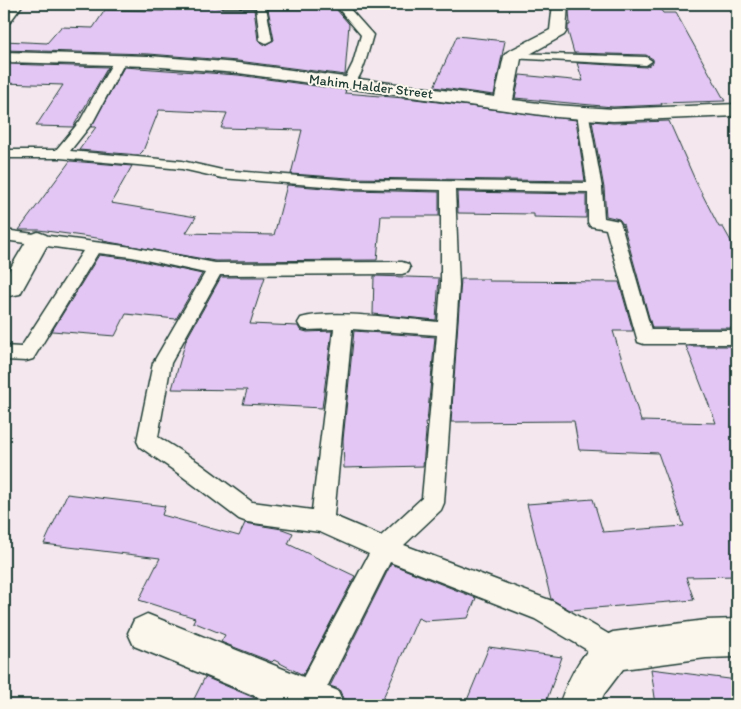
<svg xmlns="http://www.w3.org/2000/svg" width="741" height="709" font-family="Itim,sans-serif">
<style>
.building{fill:#e3c6f4;stroke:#1f3d34}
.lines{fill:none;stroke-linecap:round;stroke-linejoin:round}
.service-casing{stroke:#1f3d34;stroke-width:3}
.minor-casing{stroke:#1f3d34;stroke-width:3}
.service{fill:#fbf7ec;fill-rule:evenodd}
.minor{fill:#fbf7ec;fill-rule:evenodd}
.labels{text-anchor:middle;stroke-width:4;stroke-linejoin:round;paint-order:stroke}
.far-street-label{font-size:14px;fill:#1f3d34;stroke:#fbf7ec}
</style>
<rect width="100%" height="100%" fill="#f4e8ee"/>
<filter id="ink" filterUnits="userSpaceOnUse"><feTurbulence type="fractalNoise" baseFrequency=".02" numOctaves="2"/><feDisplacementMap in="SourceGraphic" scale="10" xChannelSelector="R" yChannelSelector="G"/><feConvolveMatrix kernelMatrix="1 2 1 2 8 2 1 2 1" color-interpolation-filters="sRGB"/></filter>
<g filter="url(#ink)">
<!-- building -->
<path class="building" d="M 213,6 L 224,9 L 254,9 L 258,40 L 265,45 L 274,40 L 268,9 L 336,9 L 349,24 L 345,75 L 238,61 L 149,54 L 4,50 L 4,41 L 47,43 L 61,27 L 93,28 L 105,10 L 164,11 L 165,7 L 212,7 Z
M 589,7 L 660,9 L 663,13 L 676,13 L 725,101 L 661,103 L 662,105 L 613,107 L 515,98 L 520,75 L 583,81 L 577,63 L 646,67 L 653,63 L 653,59 L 646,55 L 574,53 L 568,32 L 568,25 L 570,25 L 569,10 Z
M 457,36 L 505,41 L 494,95 L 434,87 Z
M 4,64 L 108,67 L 73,127 L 36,126 L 63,85 L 4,83 Z
M 124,67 L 238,75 L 346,90 L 345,93 L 415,99 L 576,120 L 585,181 L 349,178 L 291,174 L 302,130 L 221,128 L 227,113 L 159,110 L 143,151 L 139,155 L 79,150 L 96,127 L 91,127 Z
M 592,121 L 613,123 L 669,121 L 696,182 L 719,227 L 723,227 L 737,252 L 737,328 L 652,328 L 623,224 L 619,219 L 606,216 L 604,188 Z
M 70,161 L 132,166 L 111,203 L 196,217 L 186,233 L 274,235 L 287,185 L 349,190 L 439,192 L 439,216 L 381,216 L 377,260 L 215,261 L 103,241 L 104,239 L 39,230 L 19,230 Z
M 457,192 L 586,194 L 586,218 L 534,217 L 534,214 L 458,213 Z
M 99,255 L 132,259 L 202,274 L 176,319 L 126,314 L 115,336 L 52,331 Z
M 374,276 L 439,278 L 436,320 L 373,314 Z
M 221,277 L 265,277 L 250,324 L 298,326 L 300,330 L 307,332 L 332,331 L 322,408 L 243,404 L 247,390 L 172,389 L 186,340 Z
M 461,279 L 488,279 L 489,281 L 619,282 L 633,331 L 613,331 L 641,421 L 716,423 L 686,346 L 737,346 L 737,576 L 686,577 L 694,600 L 570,610 L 551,599 L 527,504 L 593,499 L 603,532 L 684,526 L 658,453 L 579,450 L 574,421 L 451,422 Z
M 354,331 L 435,337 L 427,422 L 425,422 L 426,432 L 423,466 L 344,468 L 343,440 Z
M 67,494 L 165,506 L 162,515 L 239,536 L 245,523 L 282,529 L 293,533 L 288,544 L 355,576 L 303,675 L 274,660 L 272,662 L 221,642 L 225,635 L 193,622 L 195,618 L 139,600 L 160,558 L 44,544 Z
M 391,564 L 476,598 L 468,618 L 425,621 L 418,618 L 380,705 L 357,705 L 343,698 L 339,689 L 330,686 Z
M 489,647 L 562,657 L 545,705 L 465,705 Z
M 651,669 L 737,680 L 737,705 L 656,705 Z
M 205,677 L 257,699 L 254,705 L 191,705 Z"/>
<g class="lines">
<!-- service casing -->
<g class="service-casing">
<path id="service" d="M 219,4 L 360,4 L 359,6 L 348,7 L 373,35 C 369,47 362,84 349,87 L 343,83 L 353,63 L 361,35 L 337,7 L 266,7 L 272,40 L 266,43 L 260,40 L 256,7 L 224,7 Z
M 552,4 L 590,4 C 583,10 559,10 552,4 Z
M 513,53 L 646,57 L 652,61 L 646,65 L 509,58 L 507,56 Z
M 120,56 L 126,60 L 93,122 L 70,151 L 182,161 L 222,170 L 349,180 L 587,183 L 577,113 L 583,109 L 588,110 L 602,188 L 604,218 L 619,221 L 621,225 L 651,330 L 737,330 L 737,344 L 644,344 L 638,342 L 606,229 L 590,226 L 588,222 L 588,192 L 455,190 L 459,285 L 444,503 L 441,510 L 404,545 L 552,601 L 622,642 L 626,651 L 622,660 L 613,664 L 604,660 L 535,619 L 390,562 L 318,705 L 296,705 L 294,699 L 297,689 L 369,554 L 320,532 L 247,522 L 239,519 L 182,476 L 140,447 L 137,441 L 153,363 L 205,273 L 132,257 L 98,253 L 33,359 L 26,361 L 4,360 L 4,346 L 21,347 L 83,251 L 4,240 L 4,230 L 132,247 L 215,263 L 402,262 L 408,264 L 410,268 L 408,272 L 402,274 L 220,275 L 171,363 L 158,437 L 198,462 L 252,502 L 312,510 L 334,329 L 307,330 L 301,328 L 298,323 L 301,318 C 332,309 403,319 438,322 L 441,285 L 441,190 L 349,188 L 222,178 L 182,169 L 60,158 L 4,158 L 4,150 L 56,150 L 80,121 L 114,60 ZM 352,329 L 437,335 L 422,498 L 381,536 L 334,516 Z"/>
</g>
<!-- minor casing -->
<g class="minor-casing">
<path id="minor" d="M 7,4 L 23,4 L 10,22 L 4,24 L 4,9 Z
M 553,4 L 568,4 L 566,32 L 564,35 L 521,59 L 513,100 L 556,105 L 613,109 L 737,104 L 737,116 L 613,121 L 556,117 L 238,73 L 149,66 L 4,62 L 4,52 L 149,56 L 238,63 L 495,97 L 504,56 L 507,52 L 550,30 Z
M 38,232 L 46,235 L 50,240 L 20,294 L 4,297 L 4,279 L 30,235 Z
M 147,614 L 338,691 L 344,705 L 277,705 L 134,646 L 128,633 L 134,620 Z
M 737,619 L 737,657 L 706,658 L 623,669 L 604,694 L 599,705 L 559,705 C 569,677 584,644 613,632 L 706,620 Z"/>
</g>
<!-- service -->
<use href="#service" class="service"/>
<!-- minor -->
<use href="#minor" class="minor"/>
</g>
</g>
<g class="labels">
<!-- far-street labels -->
<g class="far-street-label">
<text transform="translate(371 86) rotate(7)" y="5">Mahim Halder Street</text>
</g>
</g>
<!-- margin -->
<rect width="741" height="709" fill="none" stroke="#fbf7ec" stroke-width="20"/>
<rect x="10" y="10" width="721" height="689" fill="none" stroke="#1f3d34" stroke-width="2" filter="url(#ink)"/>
</svg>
